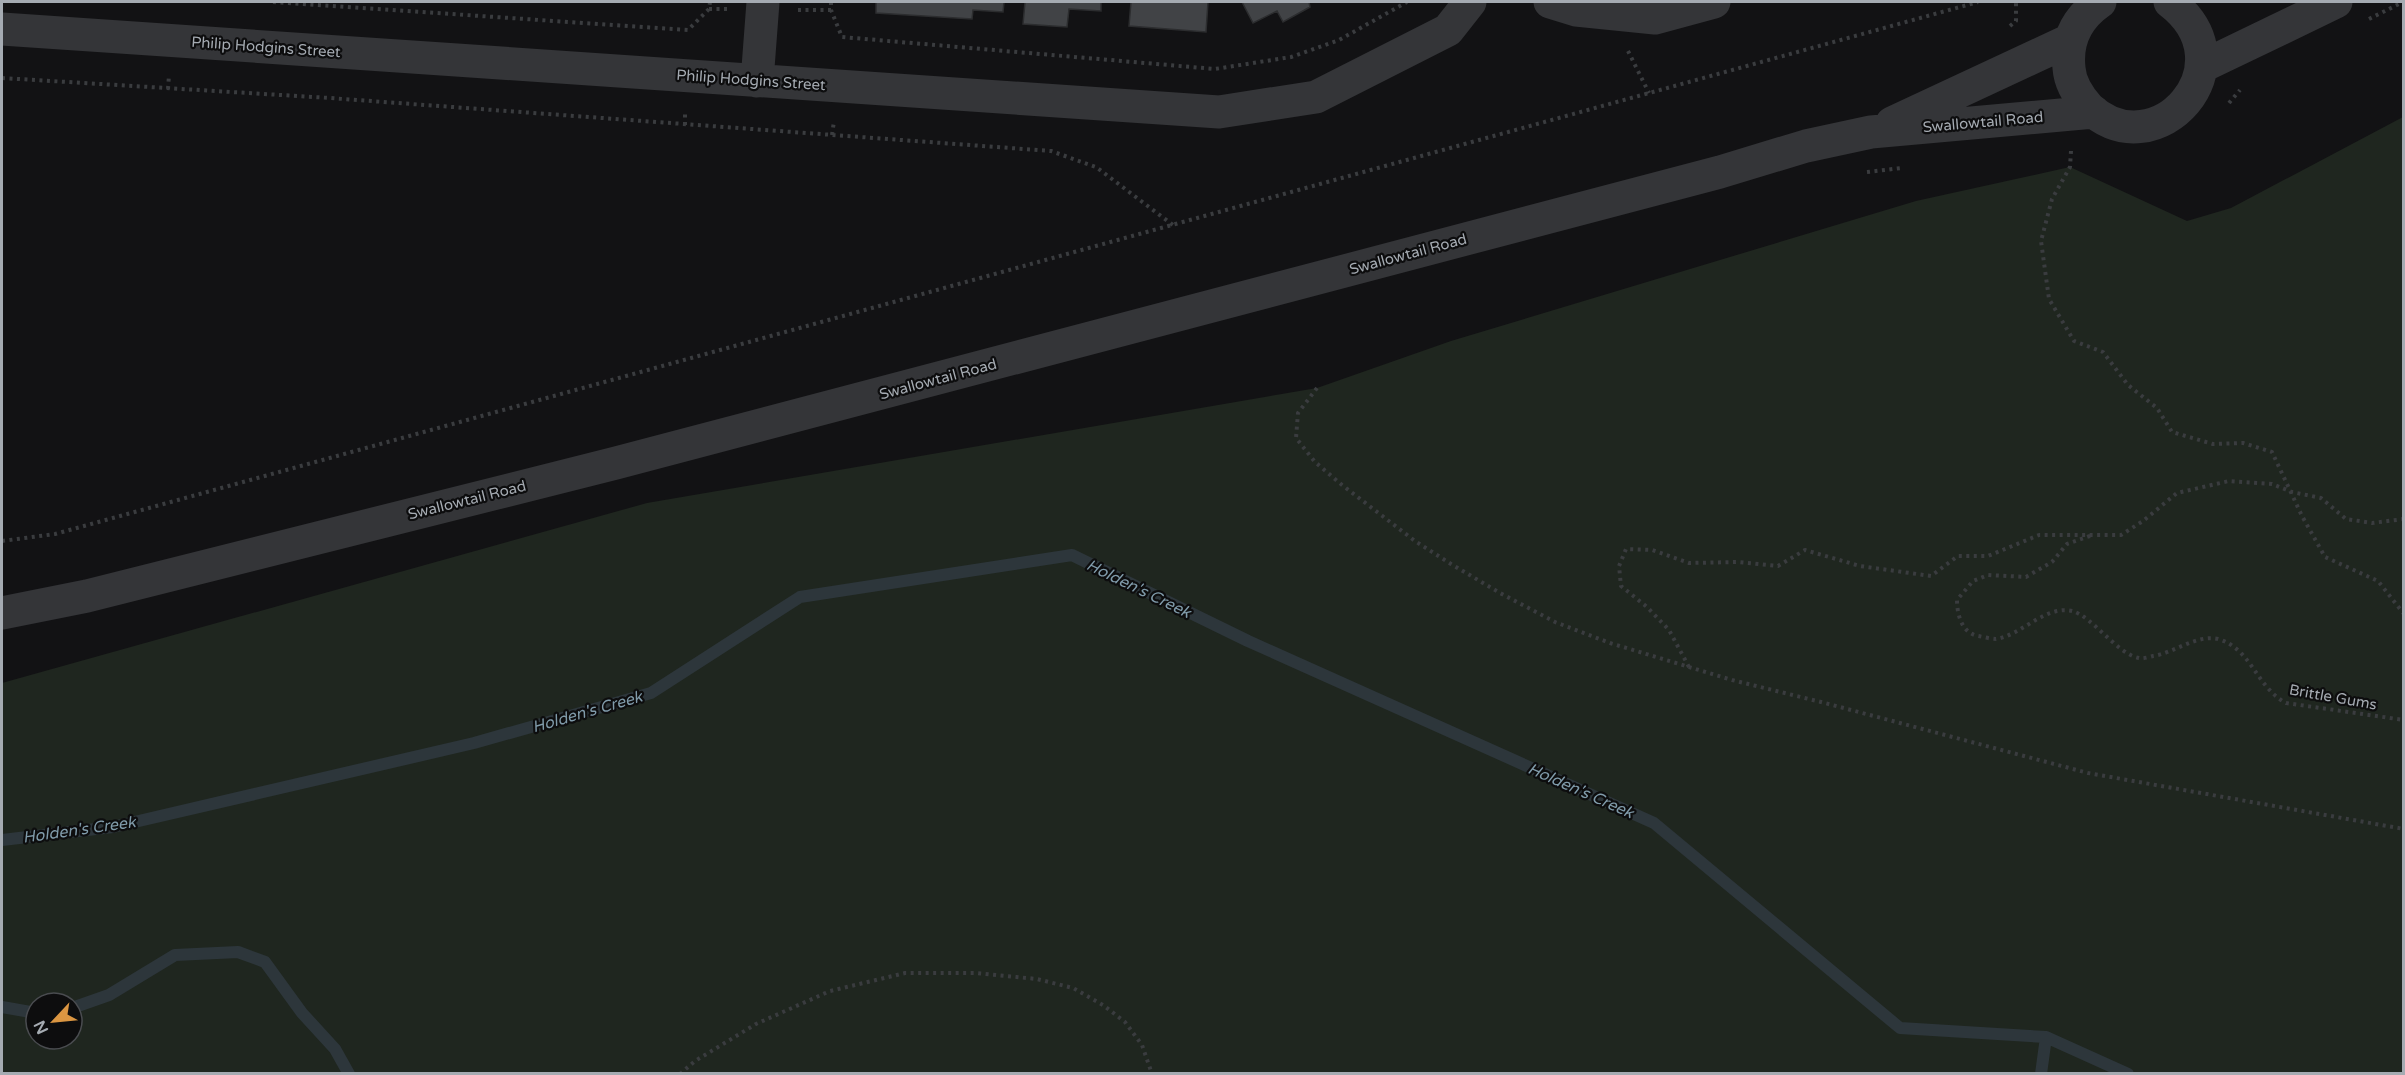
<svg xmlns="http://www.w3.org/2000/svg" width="2405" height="1075" font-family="'Varela Round',sans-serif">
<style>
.green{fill:#1f261f;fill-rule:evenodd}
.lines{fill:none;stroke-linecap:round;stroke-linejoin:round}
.stream{stroke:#2d363b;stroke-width:12}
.building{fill:#414346;stroke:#2c2d2f;stroke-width:1.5}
.path{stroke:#3a3c3f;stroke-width:4;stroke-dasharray:3 4.5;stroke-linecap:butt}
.minor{stroke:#343538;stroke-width:33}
.tertiary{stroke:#343538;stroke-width:33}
.labels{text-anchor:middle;stroke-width:4.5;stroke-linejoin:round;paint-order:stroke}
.street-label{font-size:15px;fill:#a5abb2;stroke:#0d0d0e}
.water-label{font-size:16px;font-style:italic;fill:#809baa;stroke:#0d0d0e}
</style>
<rect width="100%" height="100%" fill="#121214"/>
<!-- green -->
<path class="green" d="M 2403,117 L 2403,1073 L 2,1073 L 2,683 L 647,503 L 1317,388 L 1451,341 L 1916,201 L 2070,167 L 2187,221 L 2231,208 ZM 36,1003 L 72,1003 L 72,1039 L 36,1039 Z"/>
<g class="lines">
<!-- stream -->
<path class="stream" d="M 2,840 L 113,827 L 474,743 L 651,693 L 800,597 L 1072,555 L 1248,641 L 1654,823 L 1900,1028 L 2046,1037 L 2128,1074
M 2,1007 L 36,1013
M 72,1008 L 109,995 L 175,955 L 238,952 L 265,962 L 302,1013 L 335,1049 L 349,1074
M 2041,1074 L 2046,1037"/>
</g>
<!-- building -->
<path class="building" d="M 876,2 L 1004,2 L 1003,12 L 973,10 L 972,19 L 876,13 Z
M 1025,2 L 1101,2 L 1101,11 L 1069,9 L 1067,27 L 1023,24 Z
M 1131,2 L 1208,2 L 1206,32 L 1129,26 Z
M 1242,2 L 1309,2 L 1310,7 L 1283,22 L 1277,11 L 1253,23 Z"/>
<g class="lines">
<!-- path -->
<path class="path" d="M 273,2 L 688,30 L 709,9 L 710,2
M 831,2 L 831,10 L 842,37 L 1215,69 L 1291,57 L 1339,40 L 1407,2
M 709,9 L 728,9
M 798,10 L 831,10
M 2369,19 L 2403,2
M 2010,26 L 2016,21 L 2016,2
M 1628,51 L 1649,93
M 2,78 L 330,98 L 1051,151 L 1096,167 L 1173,225
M 168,89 L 169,75
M 2229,103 L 2240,90
M 685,125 L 685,111
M 832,135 L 834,121
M 2071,151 L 2070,167 L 2052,199 L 2041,241 L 2049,299 L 2074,341 L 2103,352 L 2128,385 L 2157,408 L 2172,432 L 2213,444 L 2243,443 L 2272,452 L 2302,516 L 2325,557 L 2378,581 L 2404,614
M 1867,172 L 1902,168
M 1317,388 L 1298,413 L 1296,438 L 1315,462 L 1342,485 L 1415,541 L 1451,564 L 1500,593 L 1555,622 L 1610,643 L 1732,680 L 1821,702 L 2088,773 L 2404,829
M 2090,536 L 2067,544 L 2052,562 L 2026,577 L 1988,575 L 1973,581 L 1957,600 C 1957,615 1962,633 1978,636 C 1984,637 1991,639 1996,639 C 2022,635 2045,605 2072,611 C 2092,616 2117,654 2139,658 C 2143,659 2149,657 2153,656 C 2174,653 2197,634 2218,639 C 2252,649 2256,687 2286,703 L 2404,720
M 2,541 L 55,534 L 1978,2
M 1689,667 L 1669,630 L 1647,607 L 1621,586 L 1619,566 L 1626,549 L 1652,550 L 1689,563 L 1739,562 L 1778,566 L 1805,550 L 1860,566 L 1931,576 L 1958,556 L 1988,556 L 2039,535 L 2121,535 L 2143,521 L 2177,493 L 2229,481 L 2272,484 L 2292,492 L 2321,498 L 2346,519 L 2372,523 L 2404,519
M 680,1074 L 695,1061 L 756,1024 L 830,991 L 905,973 L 976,973 L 1037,979 L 1073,988 L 1103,1005 L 1125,1022 L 1142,1045 L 1152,1074"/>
<!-- minor -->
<path class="minor" d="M 1550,2 L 1576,10 L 1655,18 L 1714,2
M 2,29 L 1219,112 L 1316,97 L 1448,30 L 1470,2
M 757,81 L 763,2"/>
<!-- tertiary -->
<path class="tertiary" d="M 2100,2 C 2077,18 2066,40 2069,68 C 2070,83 2079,97 2089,108 C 2156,170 2252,65 2170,2
M 2201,67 L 2336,2
M 1892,123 L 2070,40
M 2,613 L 87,596 L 616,463 L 1720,172 L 1806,146 L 1871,132 L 2094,112"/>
</g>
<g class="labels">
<!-- street labels -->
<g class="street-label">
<text transform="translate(266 47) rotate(4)" y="5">Philip Hodgins Street</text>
<text transform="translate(751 80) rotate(4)" y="5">Philip Hodgins Street</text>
<text transform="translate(1983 122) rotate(-5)" y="5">Swallowtail Road</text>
<text transform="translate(1408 254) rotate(-15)" y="5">Swallowtail Road</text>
<text transform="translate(938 379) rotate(-15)" y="5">Swallowtail Road</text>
<text transform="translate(467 500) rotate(-14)" y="5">Swallowtail Road</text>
<text transform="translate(2333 697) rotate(10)" y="5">Brittle Gums</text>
</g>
<!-- water labels -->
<g class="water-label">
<text transform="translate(1139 588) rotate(26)" y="6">Holden's Creek</text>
<text transform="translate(587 711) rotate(-16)" y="6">Holden's Creek</text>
<text transform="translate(1581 790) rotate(24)" y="6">Holden's Creek</text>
<text transform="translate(79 829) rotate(-8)" y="6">Holden's Creek</text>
</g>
</g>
<!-- border -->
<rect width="2405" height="1075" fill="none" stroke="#a5abb2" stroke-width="6"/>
<!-- north arrow -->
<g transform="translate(54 1021) rotate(244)"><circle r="28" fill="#0d0d0e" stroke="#4a4c50" stroke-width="1.5"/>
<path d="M0-4.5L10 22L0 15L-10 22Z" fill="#db9642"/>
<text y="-9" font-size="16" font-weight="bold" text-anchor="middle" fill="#a5abb2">N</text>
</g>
</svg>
